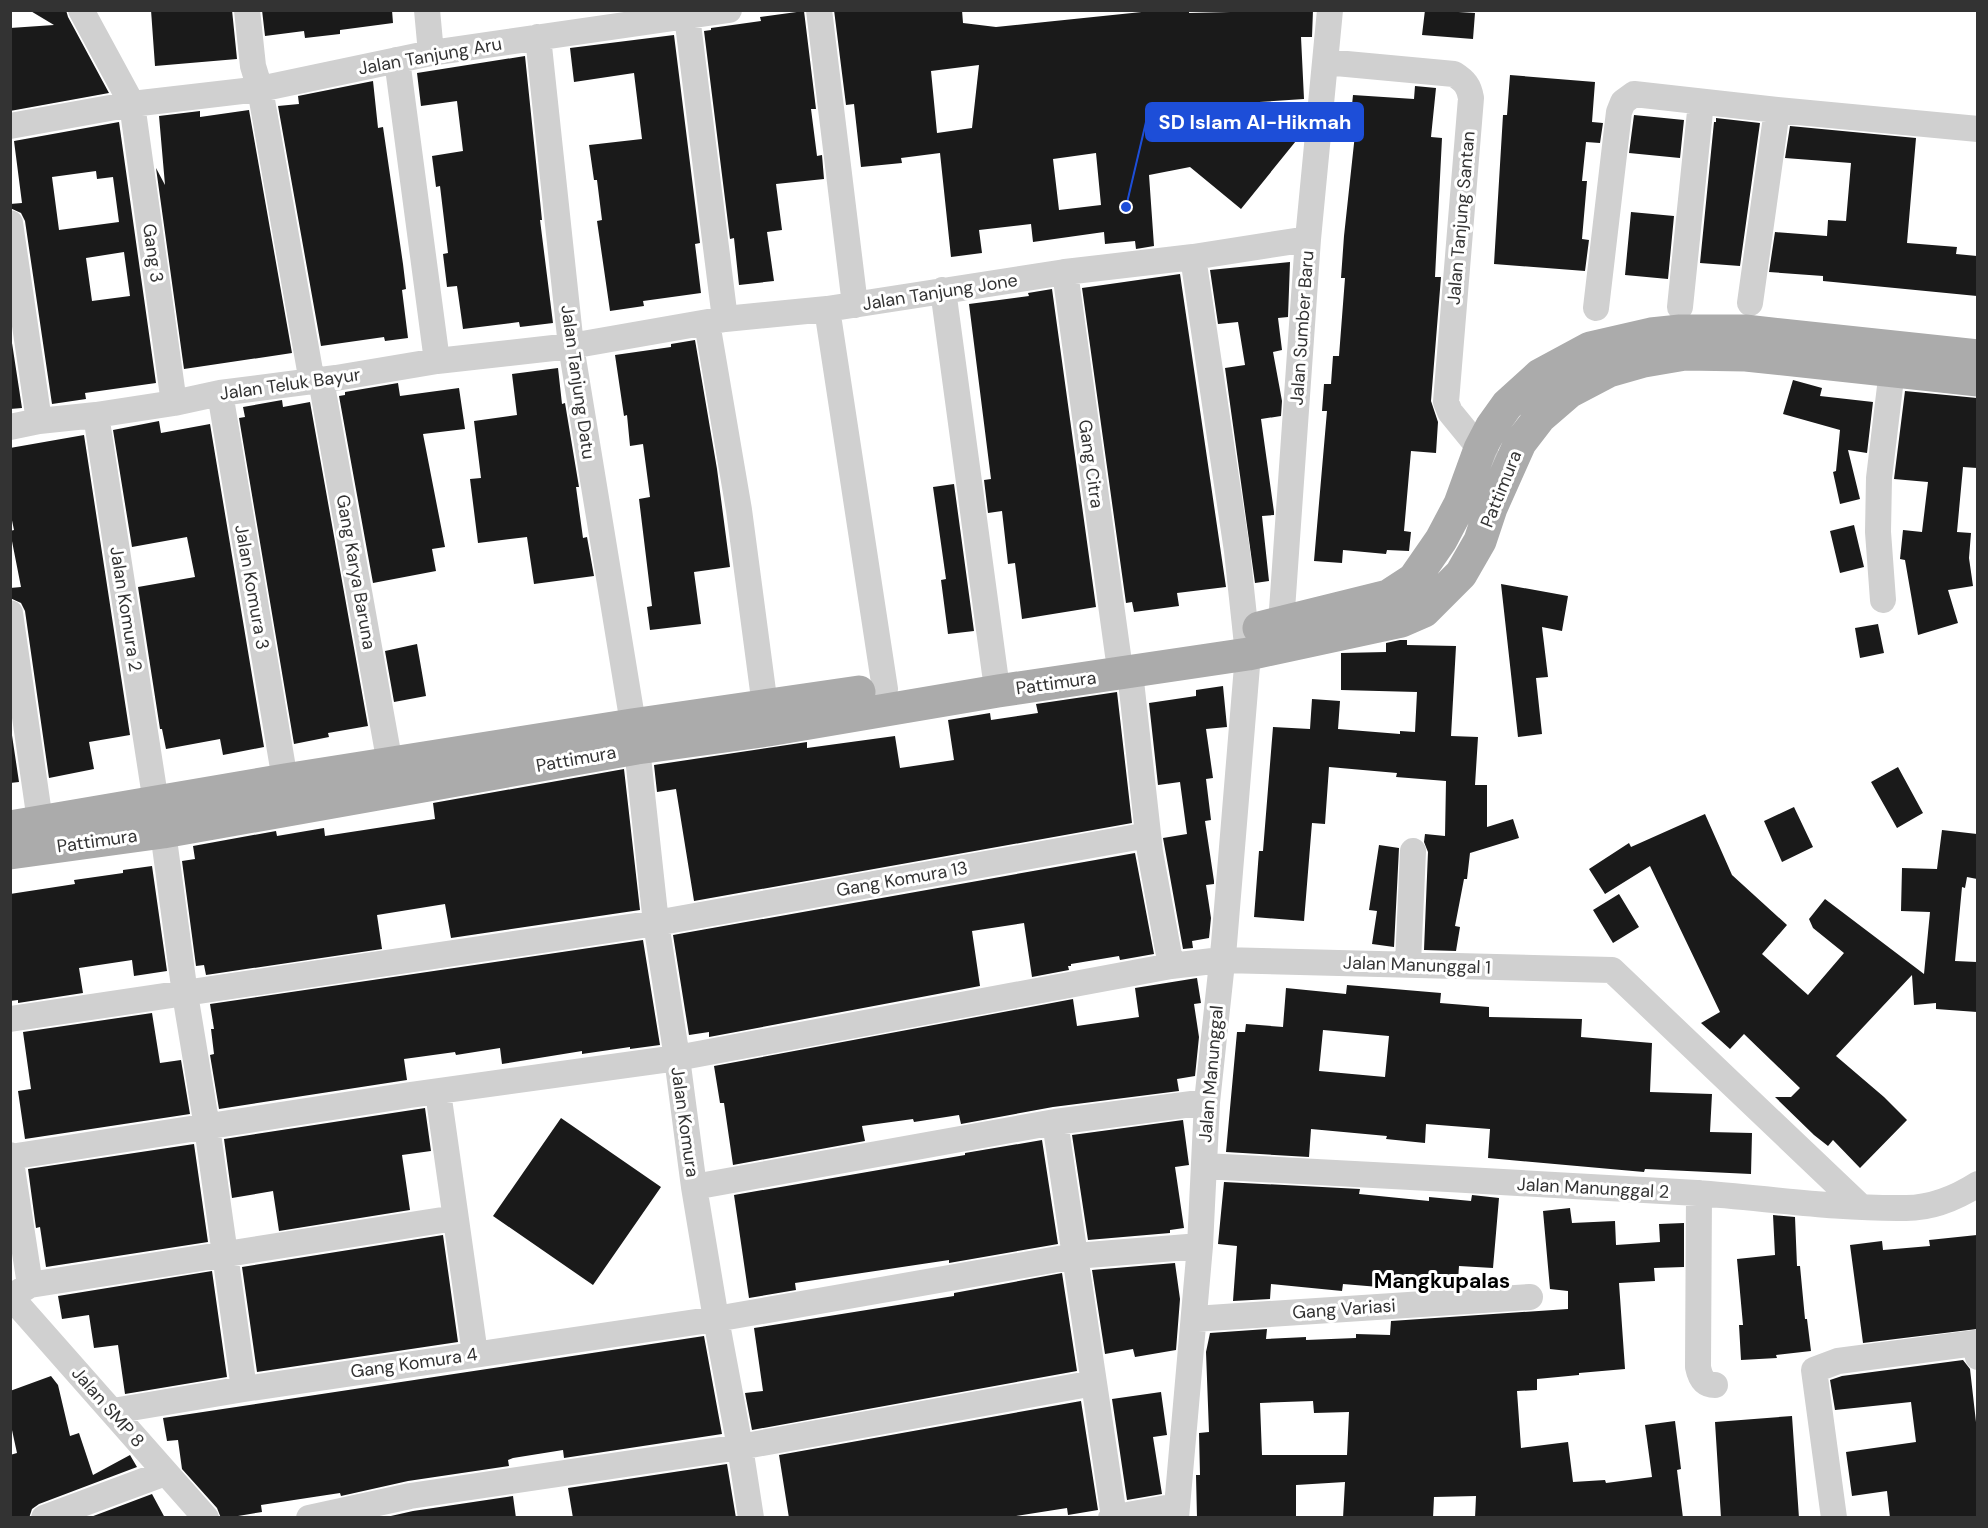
<svg xmlns="http://www.w3.org/2000/svg" width="1988" height="1528" font-family="'DM Sans',sans-serif">
<style>
.building{fill:#1a1a1a;fill-rule:evenodd}
.lines{fill:none;stroke-linecap:round;stroke-linejoin:round}
.minor{stroke:#d0d0d0;stroke-width:26}
.primary{stroke:#ababab;stroke-width:33}
.labels{text-anchor:middle;stroke-width:6;stroke-linejoin:round;paint-order:stroke}
.street-label{font-size:18px;fill:#333;stroke:#fff}
.quarter-label{font-size:21px;font-weight:bold;fill:#000;stroke:#fff}
.leader{fill:none;stroke:#1d4ed8;stroke-width:2}
.callout-dot{fill:#1d4ed8;stroke:#fff;stroke-width:2}
.callout{fill:#1d4ed8;stroke:#1d4ed8;stroke-width:2}
.callout-label{font-size:20px;text-anchor:middle;font-weight:bold;fill:#fff}
</style>
<rect width="100%" height="100%" fill="#fff"/>
<!-- building -->
<path class="building" d="M 29,10 L 66,10 L 68,17 L 109,93 L 10,111 L 10,28 L 54,25 Z
M 151,10 L 232,10 L 237,59 L 155,66 Z
M 262,10 L 392,10 L 393,23 L 340,30 L 340,34 L 305,38 L 304,31 L 265,36 Z
M 834,10 L 962,10 L 963,23 L 996,27 L 1161,10 L 1189,10 L 1189,13 L 1313,10 L 1312,37 L 1301,37 L 1304,99 L 1259,102 L 1300,136 L 1241,209 L 1190,167 L 1149,175 L 1154,246 L 1136,249 L 1135,241 L 1105,244 L 1104,232 L 1033,242 L 1031,224 L 979,230 L 982,253 L 951,257 L 940,153 L 901,158 L 902,163 L 861,167 L 854,104 L 846,105 ZM 979,65 L 972,128 L 937,133 L 931,71 ZM 1096,153 L 1101,205 L 1059,210 L 1053,159 Z
M 1425,10 L 1475,13 L 1473,39 L 1422,35 Z
M 804,11 L 816,109 L 811,109 L 817,156 L 822,155 L 824,179 L 776,184 L 782,230 L 767,232 L 774,281 L 739,285 L 734,238 L 730,239 L 704,31 L 711,30 L 711,28 L 761,21 L 760,17 Z
M 674,35 L 700,243 L 695,244 L 701,293 L 643,301 L 644,306 L 610,311 L 597,221 L 602,220 L 597,180 L 594,180 L 589,145 L 642,139 L 634,73 L 574,82 L 570,48 Z
M 525,56 L 542,220 L 540,220 L 553,323 L 520,327 L 519,322 L 463,329 L 457,286 L 447,287 L 443,254 L 448,253 L 440,186 L 436,187 L 432,156 L 463,151 L 457,101 L 421,106 L 417,73 Z
M 1510,75 L 1595,82 L 1592,122 L 1603,123 L 1600,143 L 1586,142 L 1582,181 L 1587,181 L 1582,239 L 1589,240 L 1585,271 L 1494,264 L 1503,115 L 1507,115 Z
M 373,81 L 378,128 L 383,127 L 403,264 L 406,289 L 402,290 L 408,338 L 385,341 L 384,337 L 321,346 L 278,106 L 299,104 L 298,96 Z
M 1415,86 L 1436,88 L 1431,137 L 1442,138 L 1435,277 L 1441,277 L 1431,401 L 1438,422 L 1436,453 L 1411,451 L 1404,531 L 1411,532 L 1409,551 L 1387,550 L 1386,554 L 1343,550 L 1342,563 L 1314,561 L 1327,411 L 1322,411 L 1324,384 L 1331,384 L 1333,356 L 1339,356 L 1345,278 L 1341,278 L 1344,236 L 1356,125 L 1350,125 L 1353,95 L 1414,99 Z
M 249,110 L 292,353 L 184,369 L 156,168 L 165,185 L 159,116 L 200,111 L 200,117 Z
M 1634,115 L 1684,120 L 1680,158 L 1629,153 Z
M 1716,118 L 1760,123 L 1740,266 L 1700,263 L 1714,122 L 1716,122 Z
M 119,122 L 156,383 L 85,393 L 86,399 L 52,404 L 25,221 L 21,213 L 10,208 L 10,204 L 22,203 L 14,141 ZM 96,171 L 97,179 L 113,177 L 119,222 L 59,230 L 52,177 ZM 124,252 L 130,296 L 92,301 L 86,258 Z
M 1790,126 L 1916,138 L 1907,243 L 1957,247 L 1956,254 L 1977,256 L 1977,296 L 1823,281 L 1823,276 L 1769,272 L 1775,232 L 1827,236 L 1828,220 L 1846,221 L 1851,163 L 1785,158 Z
M 1631,212 L 1674,216 L 1668,279 L 1625,275 Z
M 1290,262 L 1288,317 L 1278,318 L 1282,350 L 1273,352 L 1282,401 L 1281,416 L 1261,419 L 1274,512 L 1274,515 L 1262,516 L 1269,581 L 1255,583 L 1225,368 L 1245,365 L 1238,322 L 1218,324 L 1210,270 Z
M 1180,274 L 1226,587 L 1177,593 L 1179,606 L 1134,612 L 1132,602 L 1126,603 L 1082,288 Z
M 1052,289 L 1096,607 L 1022,619 L 1015,563 L 1008,564 L 1002,511 L 988,513 L 984,480 L 991,479 L 969,304 L 1029,296 L 1028,293 Z
M 10,330 L 22,408 L 10,409 Z
M 695,340 L 717,469 L 730,567 L 694,572 L 701,624 L 650,630 L 647,607 L 652,606 L 639,499 L 650,497 L 643,444 L 630,446 L 627,415 L 624,416 L 615,355 L 671,347 L 671,344 Z
M 558,368 L 562,404 L 565,403 L 579,487 L 576,487 L 583,538 L 587,537 L 594,576 L 534,584 L 527,537 L 478,543 L 470,479 L 481,478 L 474,421 L 517,415 L 512,374 Z
M 1793,380 L 1822,388 L 1820,396 L 1873,402 L 1867,453 L 1848,450 L 1860,499 L 1840,504 L 1833,472 L 1836,471 L 1840,430 L 1783,414 Z
M 398,383 L 400,396 L 459,388 L 465,429 L 423,434 L 445,547 L 432,549 L 436,571 L 373,583 L 339,396 L 345,395 L 345,392 Z
M 1905,391 L 1977,398 L 1977,468 L 1963,467 L 1957,532 L 1971,533 L 1969,558 L 1973,586 L 1948,590 L 1958,623 L 1918,635 L 1905,560 L 1900,559 L 1903,530 L 1922,532 L 1928,482 L 1894,479 Z
M 282,400 L 283,407 L 310,402 L 368,726 L 328,733 L 329,737 L 294,744 L 239,418 L 245,417 L 243,407 Z
M 159,421 L 161,433 L 210,424 L 264,747 L 223,755 L 220,739 L 166,749 L 162,729 L 160,729 L 138,587 L 195,577 L 187,537 L 132,547 L 113,430 Z
M 84,435 L 130,735 L 89,742 L 94,769 L 49,778 L 25,611 L 21,603 L 10,598 L 10,588 L 21,587 L 10,531 L 14,530 L 10,511 L 10,448 Z
M 954,484 L 974,631 L 948,634 L 941,580 L 946,579 L 933,487 Z
M 1854,525 L 1864,567 L 1840,573 L 1830,531 Z
M 1501,584 L 1568,596 L 1562,631 L 1542,627 L 1548,677 L 1536,678 L 1542,734 L 1518,737 Z
M 1878,624 L 1884,653 L 1860,658 L 1855,628 Z
M 1400,640 L 1407,640 L 1407,645 L 1456,646 L 1451,736 L 1478,737 L 1475,785 L 1487,785 L 1487,827 L 1513,819 L 1519,838 L 1470,853 L 1467,879 L 1464,879 L 1455,926 L 1460,927 L 1456,951 L 1424,950 L 1428,852 L 1424,842 L 1425,834 L 1445,836 L 1446,781 L 1396,777 L 1397,773 L 1329,767 L 1325,824 L 1312,823 L 1304,921 L 1254,917 L 1259,851 L 1263,851 L 1273,727 L 1310,729 L 1312,699 L 1340,701 L 1338,729 L 1400,734 L 1400,731 L 1415,732 L 1417,692 L 1341,690 L 1341,653 L 1386,652 L 1386,643 Z
M 417,644 L 426,696 L 394,702 L 385,651 Z
M 1223,686 L 1227,727 L 1206,729 L 1213,778 L 1206,779 L 1211,820 L 1205,821 L 1214,881 L 1214,884 L 1206,885 L 1211,918 L 1209,938 L 1192,941 L 1193,948 L 1183,949 L 1163,838 L 1187,834 L 1180,782 L 1158,785 L 1149,703 L 1196,696 L 1196,690 Z
M 1117,692 L 1132,823 L 694,901 L 676,789 L 657,792 L 654,765 L 807,742 L 807,748 L 895,736 L 900,768 L 954,760 L 948,720 L 990,713 L 991,720 L 1038,713 L 1036,704 Z
M 10,722 L 19,782 L 10,783 Z
M 1898,767 L 1923,813 L 1897,828 L 1871,782 Z
M 624,769 L 640,910 L 451,938 L 445,904 L 377,915 L 382,949 L 206,975 L 204,965 L 196,966 L 182,861 L 195,859 L 193,846 L 276,831 L 277,836 L 324,828 L 325,836 L 435,819 L 433,803 Z
M 1794,807 L 1813,847 L 1782,862 L 1764,821 Z
M 1705,814 L 1732,875 L 1787,925 L 1762,954 L 1808,995 L 1844,953 L 1813,928 L 1809,919 L 1825,899 L 1924,974 L 1930,912 L 1901,911 L 1902,868 L 1937,869 L 1942,830 L 1977,834 L 1977,879 L 1967,877 L 1965,888 L 1962,887 L 1955,961 L 1977,962 L 1977,1012 L 1936,1009 L 1936,1003 L 1914,1005 L 1912,975 L 1836,1056 L 1884,1097 L 1907,1120 L 1860,1168 L 1833,1140 L 1828,1146 L 1814,1135 L 1775,1097 L 1791,1097 L 1800,1088 L 1744,1034 L 1730,1049 L 1701,1023 L 1720,1012 L 1650,866 L 1605,894 L 1589,869 L 1629,843 L 1631,847 Z
M 1379,845 L 1399,848 L 1394,947 L 1372,944 L 1377,911 L 1369,910 Z
M 1135,853 L 1154,954 L 1120,960 L 1119,956 L 1071,964 L 1071,966 L 1068,966 L 1069,970 L 1032,977 L 1024,923 L 972,931 L 980,986 L 709,1037 L 709,1032 L 689,1035 L 673,935 Z
M 152,866 L 167,971 L 134,976 L 132,960 L 79,968 L 83,993 L 18,1003 L 18,1000 L 10,1001 L 10,894 L 75,884 L 74,880 L 123,873 L 123,870 Z
M 1619,894 L 1639,927 L 1613,943 L 1593,910 Z
M 643,940 L 660,1045 L 630,1049 L 630,1047 L 582,1054 L 582,1051 L 502,1064 L 500,1048 L 456,1055 L 455,1052 L 404,1059 L 407,1080 L 219,1109 L 210,1055 L 214,1054 L 211,1029 L 214,1029 L 210,1004 Z
M 1197,978 L 1201,1003 L 1194,1004 L 1199,1037 L 1195,1076 L 1177,1079 L 1179,1091 L 1053,1107 L 961,1124 L 959,1115 L 914,1122 L 913,1119 L 862,1126 L 865,1141 L 733,1165 L 724,1103 L 720,1103 L 714,1066 L 1073,999 L 1077,1026 L 1139,1017 L 1135,988 Z
M 1347,985 L 1441,993 L 1440,1003 L 1489,1007 L 1489,1017 L 1582,1019 L 1581,1037 L 1652,1043 L 1650,1092 L 1712,1094 L 1710,1132 L 1752,1133 L 1751,1174 L 1645,1169 L 1644,1172 L 1488,1158 L 1490,1129 L 1426,1124 L 1425,1143 L 1386,1139 L 1387,1136 L 1311,1129 L 1309,1157 L 1226,1152 L 1237,1032 L 1245,1032 L 1246,1024 L 1283,1027 L 1286,988 L 1346,994 ZM 1323,1030 L 1389,1036 L 1385,1077 L 1319,1071 Z
M 152,1013 L 160,1063 L 181,1060 L 190,1114 L 25,1139 L 18,1091 L 31,1089 L 23,1032 Z
M 425,1108 L 431,1151 L 402,1155 L 410,1210 L 279,1231 L 273,1191 L 232,1198 L 224,1139 Z
M 561,1118 L 661,1187 L 593,1285 L 493,1216 Z
M 1183,1120 L 1189,1165 L 1175,1167 L 1184,1228 L 1170,1230 L 1170,1233 L 1088,1240 L 1072,1135 Z
M 1042,1140 L 1058,1244 L 949,1263 L 949,1260 L 795,1283 L 796,1290 L 749,1298 L 734,1195 L 965,1155 L 965,1153 Z
M 194,1144 L 208,1242 L 46,1267 L 40,1227 L 36,1228 L 28,1169 Z
M 1224,1182 L 1360,1189 L 1359,1194 L 1429,1201 L 1429,1197 L 1471,1201 L 1472,1195 L 1499,1198 L 1493,1268 L 1459,1266 L 1458,1281 L 1392,1275 L 1391,1288 L 1343,1284 L 1342,1291 L 1271,1284 L 1270,1299 L 1233,1301 L 1237,1246 L 1218,1244 Z
M 1570,1208 L 1572,1223 L 1615,1221 L 1616,1245 L 1660,1242 L 1659,1224 L 1684,1223 L 1684,1267 L 1654,1268 L 1655,1281 L 1619,1283 L 1625,1369 L 1579,1373 L 1579,1375 L 1537,1379 L 1537,1390 L 1517,1391 L 1521,1448 L 1568,1442 L 1573,1482 L 1605,1480 L 1606,1483 L 1652,1477 L 1645,1425 L 1675,1421 L 1681,1469 L 1677,1470 L 1683,1518 L 1475,1518 L 1476,1496 L 1434,1497 L 1433,1518 L 1343,1518 L 1345,1482 L 1296,1485 L 1296,1518 L 1197,1518 L 1196,1475 L 1200,1475 L 1199,1433 L 1209,1432 L 1206,1352 L 1210,1333 L 1267,1329 L 1266,1339 L 1306,1337 L 1306,1340 L 1356,1338 L 1356,1334 L 1390,1335 L 1391,1321 L 1568,1309 L 1568,1291 L 1550,1289 L 1543,1211 ZM 1313,1401 L 1314,1413 L 1349,1412 L 1347,1455 L 1262,1455 L 1260,1403 Z
M 1773,1215 L 1795,1217 L 1797,1266 L 1800,1266 L 1805,1319 L 1807,1319 L 1811,1351 L 1776,1355 L 1777,1358 L 1741,1360 L 1739,1325 L 1743,1325 L 1737,1259 L 1775,1255 Z
M 443,1235 L 458,1342 L 257,1372 L 242,1267 Z
M 1977,1235 L 1977,1329 L 1863,1343 L 1850,1245 L 1882,1241 L 1883,1250 L 1930,1246 L 1929,1240 Z
M 1175,1263 L 1180,1299 L 1176,1350 L 1135,1357 L 1133,1349 L 1105,1354 L 1092,1270 Z
M 212,1271 L 227,1377 L 125,1394 L 118,1345 L 94,1348 L 89,1315 L 62,1319 L 58,1296 Z
M 1062,1273 L 1077,1371 L 752,1430 L 745,1393 L 763,1391 L 754,1328 L 954,1296 L 954,1293 Z
M 704,1336 L 722,1434 L 564,1458 L 563,1450 L 513,1458 L 508,1460 L 509,1466 L 408,1481 L 341,1496 L 340,1493 L 261,1505 L 262,1512 L 226,1518 L 221,1518 L 217,1508 L 182,1469 L 178,1440 L 167,1441 L 163,1418 Z
M 1963,1360 L 1970,1369 L 1977,1431 L 1977,1518 L 1890,1518 L 1887,1491 L 1852,1496 L 1846,1452 L 1916,1442 L 1911,1402 L 1835,1410 L 1830,1380 L 1842,1376 Z
M 51,1376 L 58,1385 L 70,1436 L 79,1433 L 93,1475 L 130,1455 L 137,1467 L 39,1504 L 32,1509 L 29,1518 L 10,1518 L 10,1455 L 17,1453 L 10,1421 L 10,1391 Z
M 1161,1392 L 1167,1435 L 1153,1437 L 1162,1494 L 1127,1500 L 1112,1399 Z
M 1081,1401 L 1098,1510 L 1068,1515 L 1067,1508 L 1016,1516 L 1017,1518 L 789,1518 L 779,1455 Z
M 1792,1416 L 1799,1518 L 1721,1518 L 1715,1422 Z
M 727,1464 L 736,1518 L 573,1518 L 568,1488 Z
M 152,1494 L 165,1518 L 88,1518 Z
M 513,1496 L 516,1518 L 382,1518 L 413,1511 Z"/>
<g class="lines">
<!-- minor -->
<path class="minor" d="M 81,10 L 132,104 L 174,403
M 247,10 L 253,66 L 260,89 L 312,382
M 427,10 L 431,53
M 819,10 L 855,305
M 687,16 L 725,319
M 538,37 L 571,346 L 637,748 L 656,923 L 677,1058 L 694,1187 L 716,1319 L 740,1447 L 751,1518
M 397,60 L 437,361
M 1325,62 L 1454,74 C 1465,81 1469,86 1471,98 L 1446,402 L 1450,412 L 1490,461
M 10,126 L 132,104 L 260,89 L 431,53 L 729,10
M 10,223 L 39,421
M 1065,272 L 1118,655
M 943,290 L 995,674
M 1750,303 L 1777,110
M 1680,307 L 1701,102
M 1596,308 L 1619,112 L 1623,102 L 1634,94 L 1777,110 L 1978,129
M 827,309 L 885,689
M 707,323 L 739,510 L 765,706
M 321,380 L 390,764
M 220,393 L 285,780
M 96,415 L 156,803
M 10,427 L 39,421 L 96,415 L 174,403 L 220,393 L 336,378 L 437,361 L 571,346 L 725,319 L 827,309 L 1065,272 L 1193,257 L 1308,239
M 1883,600 L 1878,532 L 1879,478 L 1892,370
M 10,613 L 40,821
M 1283,640 L 1281,624 L 1308,239 L 1330,10
M 1130,672 L 1150,852 L 1171,966
M 163,832 L 185,994 L 207,1127 L 244,1389
M 1408,963 L 1413,851
M 10,1019 L 656,923 L 1148,835
M 438,1092 L 475,1354
M 1055,1122 L 1114,1517
M 10,1155 L 30,1285 L 17,1293
M 10,1157 L 410,1095 L 677,1058 L 1171,966 L 1221,960 L 1612,970 L 1860,1206
M 1204,1166 C 1368,1175 1533,1183 1697,1193 C 1766,1198 1836,1209 1906,1208 C 1931,1208 1956,1198 1978,1184
M 694,1187 L 1055,1122 L 1207,1102
M 1699,1193 L 1698,1367 C 1700,1377 1703,1385 1715,1385
M 30,1285 L 455,1218
M 10,1296 L 206,1518
M 1194,1319 L 1530,1297
M 113,1411 L 244,1389 L 716,1319 L 1075,1256 L 1200,1246
M 44,1518 L 165,1473
M 309,1518 L 410,1496 L 740,1447 L 1094,1383
M 1111,1518 L 1177,1506
M 1176,1518 L 1200,1246 L 1207,1102 L 1224,944 L 1248,654 L 1237,551 L 1193,257
M 1834,1518 L 1814,1370 L 1838,1361 L 1975,1343 L 1978,1357"/>
<!-- primary -->
<path class="primary" d="M 1259,628 L 1388,596 L 1414,579 L 1441,540 L 1460,504 L 1480,449 L 1492,426 L 1507,405 L 1540,375 L 1590,348 L 1651,334 L 1680,331 L 1745,331 L 1978,356
M 10,827 L 285,780 L 632,725 L 859,692
M 10,853 L 163,832 L 637,748 L 768,730 L 998,691 L 1248,654 L 1401,621 L 1424,611 L 1461,574 L 1480,541 L 1491,508 L 1520,443 L 1540,417 L 1569,392 L 1609,371 L 1644,361 L 1685,354 L 1746,355 L 1978,380"/>
</g>
<g class="labels">
<!-- street labels -->
<g class="street-label">
<text transform="translate(430 56) rotate(-10)" y="6">Jalan Tanjung Aru</text>
<text transform="translate(1461 218) rotate(-85)" y="6">Jalan Tanjung Santan</text>
<text transform="translate(153 253) rotate(82)" y="6">Gang 3</text>
<text transform="translate(940 292) rotate(-9)" y="6">Jalan Tanjung Jone</text>
<text transform="translate(1302 328) rotate(-86)" y="6">Jalan Sumber Baru</text>
<text transform="translate(578 382) rotate(82)" y="6">Jalan Tanjung Datu</text>
<text transform="translate(290 384) rotate(-8)" y="6">Jalan Teluk Bayur</text>
<text transform="translate(1091 464) rotate(82)" y="6">Gang Citra</text>
<text transform="translate(1501 489) rotate(-68)" y="6">Pattimura</text>
<text transform="translate(356 572) rotate(80)" y="6">Gang Karya Baruna</text>
<text transform="translate(252 587) rotate(80)" y="6">Jalan Komura 3</text>
<text transform="translate(126 609) rotate(81)" y="6">Jalan Komura 2</text>
<text transform="translate(1056 683) rotate(-8)" y="6">Pattimura</text>
<text transform="translate(576 759) rotate(-10)" y="6">Pattimura</text>
<text transform="translate(97 841) rotate(-8)" y="6">Pattimura</text>
<text transform="translate(902 879) rotate(-10)" y="6">Gang Komura 13</text>
<text transform="translate(1417 965) rotate(2)" y="6">Jalan Manunggal 1</text>
<text transform="translate(1211 1074) rotate(-85)" y="6">Jalan Manunggal</text>
<text transform="translate(685 1122) rotate(82)" y="6">Jalan Komura</text>
<text transform="translate(1593 1188) rotate(3)" y="6">Jalan Manunggal 2</text>
<text transform="translate(1344 1309) rotate(-4)" y="6">Gang Variasi</text>
<text transform="translate(414 1363) rotate(-8)" y="6">Gang Komura 4</text>
<text transform="translate(108 1407) rotate(49)" y="6">Jalan SMP 8</text>
</g>
<!-- quarter labels -->
<g class="quarter-label">
<text x="1442" y="1288">Mangkupalas</text>
</g>
</g>
<!-- callouts -->
<path class="leader" d="M1126 207L1146 122"/>
<circle class="callout-dot" cx="1126" cy="207" r="6"/>
<rect class="callout" x="1146" y="103" width="217" height="38" rx="6"/>
<g class="callout-label">
<text x="1255" y="129">SD Islam Al-Hikmah</text>
</g>
<!-- border -->
<rect width="1988" height="1528" fill="none" stroke="#333333" stroke-width="24"/>
</svg>
